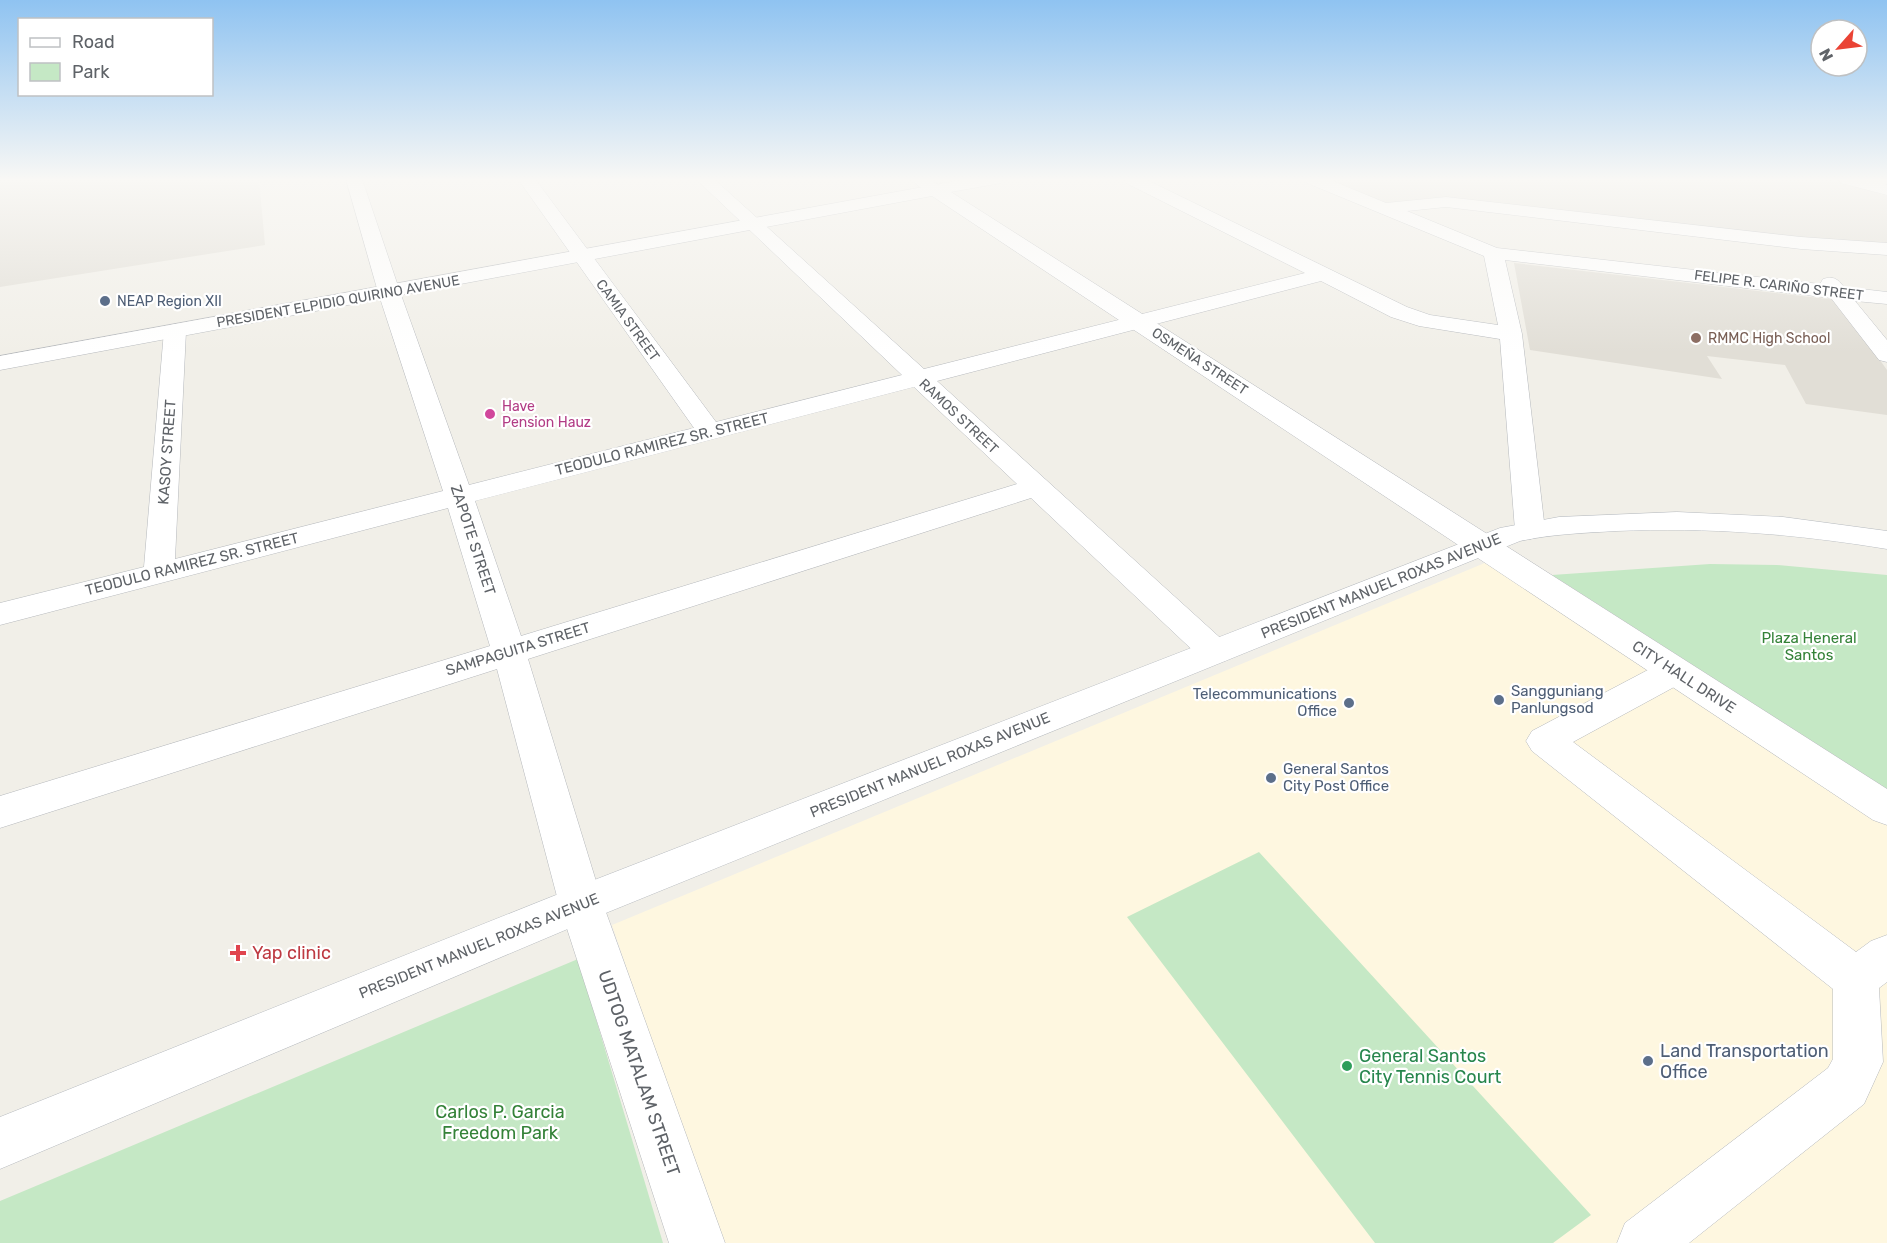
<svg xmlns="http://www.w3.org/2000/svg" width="1887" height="1243" font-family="Rubik,sans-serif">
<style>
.commercial{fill:#fef7e0}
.education{fill:#e1ded6}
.green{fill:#c5e8c5}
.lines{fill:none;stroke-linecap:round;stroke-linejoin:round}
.minor-casing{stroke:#b5b8bc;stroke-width:1}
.tertiary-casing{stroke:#b5b8bc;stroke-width:1}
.secondary-casing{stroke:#b6babf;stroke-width:1}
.minor{fill:#fff;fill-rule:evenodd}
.tertiary{fill:#fff;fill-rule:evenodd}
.secondary{fill:#fff;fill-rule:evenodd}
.service-dot{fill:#5c6f8a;stroke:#fff;stroke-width:2}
.education-dot{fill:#8d6e63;stroke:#fff;stroke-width:2}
.hotel-dot{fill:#d1479c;stroke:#fff;stroke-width:2}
.health-dot{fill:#e0444e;stroke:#fff;stroke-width:2}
.leisure-dot{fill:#2e9e5b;stroke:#fff;stroke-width:2}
.labels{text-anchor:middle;stroke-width:4.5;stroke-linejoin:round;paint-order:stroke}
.far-street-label{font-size:14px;fill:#5f6368;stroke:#fff}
.far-service-label{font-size:14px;fill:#4e5e75;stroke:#fff;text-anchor:start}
.far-education-label{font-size:14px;fill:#785e54;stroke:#fff;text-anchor:start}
.far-hotel-label{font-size:14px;fill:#b23c85;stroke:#fff;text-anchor:start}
.street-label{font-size:15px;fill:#5f6368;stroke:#fff}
.park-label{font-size:15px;fill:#348238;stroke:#fff}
.service-label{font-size:15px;fill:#4e5e75;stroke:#fff;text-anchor:start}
.near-health-label{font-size:18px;fill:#be3a42;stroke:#fff;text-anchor:start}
.near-service-label{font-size:18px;fill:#4e5e75;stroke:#fff;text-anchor:start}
.near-leisure-label{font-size:18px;fill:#27864d;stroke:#fff;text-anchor:start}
.near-street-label{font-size:18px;fill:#5f6368;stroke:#fff}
.near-park-label{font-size:18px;fill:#348238;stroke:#fff}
</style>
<rect width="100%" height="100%" fill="#f1efe8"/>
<!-- commercial -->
<path class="commercial" d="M 1492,560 L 1887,820 L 1887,1243 L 720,1243 L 612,925 Z"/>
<!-- education -->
<path class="education" d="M 0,179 L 259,179 L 265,245 L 0,287 Z
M 1326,179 L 1827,179 L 1887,196 L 1887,247 L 1434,198 L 1390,205 Z
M 1514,263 L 1837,300 L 1887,370 L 1887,415 L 1806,404 L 1785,365 L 1707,356 L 1722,379 L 1530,350 Z"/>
<!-- green -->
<path class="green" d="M 1710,564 L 1777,565 L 1887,575 L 1887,789 L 1552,575 Z
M 1259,852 L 1591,1215 L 1553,1243 L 1375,1243 L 1127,917 Z
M 578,959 L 663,1243 L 0,1243 L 0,1201 Z"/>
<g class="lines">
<!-- minor casing -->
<g class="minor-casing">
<path id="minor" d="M 346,179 L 362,179 L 400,292 L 469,485 L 694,428 L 518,179 L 535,179 L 716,422 L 902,375 L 696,179 L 714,179 L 924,369 L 1305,273 L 1126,183 L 1124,179 L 1145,179 L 1407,307 L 1430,315 L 1498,325 L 1484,256 L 1307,183 L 1305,179 L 1328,179 L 1386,203 L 1446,197 L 1801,237 L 1887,243 L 1887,255 L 1801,249 L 1446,207 L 1407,211 L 1497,248 L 1820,284 L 1823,279 C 1833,276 1837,278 1844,287 L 1887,292 L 1887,304 L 1855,301 L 1887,340 L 1887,362 L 1879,360 L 1831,298 L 1505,260 L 1522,334 L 1545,530 L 1540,536 L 1530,539 L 1520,536 L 1515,530 L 1500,339 L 1419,326 L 1391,317 L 1321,281 L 937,381 L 1227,644 L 1232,652 L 1227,660 L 1215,664 L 1203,660 L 1031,498 L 528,659 L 603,904 L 725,1243 L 669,1243 L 559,904 L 497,669 L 0,828 L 0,796 L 490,646 L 448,508 L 0,625 L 0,603 L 144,567 L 164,331 L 167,326 L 175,324 L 183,326 L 186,331 L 175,559 L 443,491 L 378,292 ZM 914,387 L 1017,484 L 521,636 L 475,501 Z
M 910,179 L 930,179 L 944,190 L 941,194 L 929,194 Z
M 1866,179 L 1887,179 L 1887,184 L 1866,189 L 1860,188 L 1857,184 Z
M 1675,659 L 1687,662 L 1692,671 L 1687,680 L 1573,742 L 1856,952 L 1871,941 L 1887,935 L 1887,982 L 1879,988 L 1883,1062 L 1864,1104 L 1689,1243 L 1617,1243 L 1625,1223 L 1828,1068 L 1833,1059 L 1833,989 L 1532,751 L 1526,741 L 1532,731 L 1663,662 Z"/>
</g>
<!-- tertiary casing -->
<g class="tertiary-casing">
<path id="tertiary" d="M 967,179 L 1003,179 L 1001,183 L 951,192 L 1887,789 L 1887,825 L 1873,820 L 932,196 L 0,370 L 0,356 Z
M 1839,179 L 1866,179 L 1887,185 L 1887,195 L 1841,183 Z"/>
</g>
<!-- secondary casing -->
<g class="secondary-casing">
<path id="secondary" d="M 1677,512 L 1783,517 L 1887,531 L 1887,549 C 1797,534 1708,527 1616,531 C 1584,533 1552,534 1520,541 L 596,917 L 0,1169 L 0,1117 L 566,891 L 1500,528 L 1559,517 Z"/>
</g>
<!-- minor -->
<use href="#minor" class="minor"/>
<!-- tertiary -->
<use href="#tertiary" class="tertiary"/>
<!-- secondary -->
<use href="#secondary" class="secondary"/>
</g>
<!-- sky -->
<linearGradient id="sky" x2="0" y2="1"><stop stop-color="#8fc3f1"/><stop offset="0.51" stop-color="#f9f8f5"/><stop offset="1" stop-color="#f9f8f5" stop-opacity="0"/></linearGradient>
<rect width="1887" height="353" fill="url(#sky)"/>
<!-- markers -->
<g class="service-dot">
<circle cx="105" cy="301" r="6"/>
<circle cx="1499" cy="700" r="6"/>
<circle cx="1349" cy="703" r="6"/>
<circle cx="1271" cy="778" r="6"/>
<circle cx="1648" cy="1061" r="6"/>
</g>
<circle class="education-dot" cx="1696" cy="338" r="6"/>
<circle class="hotel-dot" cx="490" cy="414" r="6"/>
<path class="health-dot" d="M235 944h6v6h6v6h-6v6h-6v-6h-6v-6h6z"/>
<circle class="leisure-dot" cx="1347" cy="1066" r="6"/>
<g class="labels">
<!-- far-street labels -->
<g class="far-street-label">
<text transform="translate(1779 285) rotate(7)" y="5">FELIPE R. CARIÑO STREET</text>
<text transform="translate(338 301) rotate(-10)" y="5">PRESIDENT ELPIDIO QUIRINO AVENUE</text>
<text transform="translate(628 320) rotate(54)" y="5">CAMIA STREET</text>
<text transform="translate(1200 361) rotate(33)" y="5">OSMEÑA STREET</text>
<text transform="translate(959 416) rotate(43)" y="5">RAMOS STREET</text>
</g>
<!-- far-service labels -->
<g class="far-service-label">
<text x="117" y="306">NEAP Region XII</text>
</g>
<!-- far-education labels -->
<g class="far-education-label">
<text x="1708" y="343">RMMC High School</text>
</g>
<!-- far-hotel labels -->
<g class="far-hotel-label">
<text x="502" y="411">Have<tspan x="502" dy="16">Pension Hauz</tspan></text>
</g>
<!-- street labels -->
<g class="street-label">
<text transform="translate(662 444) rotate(-14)" y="5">TEODULO RAMIREZ SR. STREET</text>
<text transform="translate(167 452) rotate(-86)" y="5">KASOY STREET</text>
<text transform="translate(473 540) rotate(72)" y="5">ZAPOTE STREET</text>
<text transform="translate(192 564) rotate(-14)" y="5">TEODULO RAMIREZ SR. STREET</text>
<text transform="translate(1381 586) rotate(-22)" y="5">PRESIDENT MANUEL ROXAS AVENUE</text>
<text transform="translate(518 649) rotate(-17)" y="5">SAMPAGUITA STREET</text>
<text transform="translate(1684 677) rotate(33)" y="5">CITY HALL DRIVE</text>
<text transform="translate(930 765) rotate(-22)" y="5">PRESIDENT MANUEL ROXAS AVENUE</text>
<text transform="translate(479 946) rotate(-22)" y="5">PRESIDENT MANUEL ROXAS AVENUE</text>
</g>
<!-- park labels -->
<g class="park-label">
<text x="1809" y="643">Plaza Heneral<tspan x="1809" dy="17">Santos</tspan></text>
</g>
<!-- service labels -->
<g class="service-label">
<text x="1511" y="696">Sangguniang<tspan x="1511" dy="17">Panlungsod</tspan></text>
<text x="1337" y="699" text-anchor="end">Telecommunications<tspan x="1337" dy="17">Office</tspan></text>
<text x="1283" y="774">General Santos<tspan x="1283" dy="17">City Post Office</tspan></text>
</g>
<!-- near-health labels -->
<g class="near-health-label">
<text x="252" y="959">Yap clinic</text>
</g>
<!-- near-service labels -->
<g class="near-service-label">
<text x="1660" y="1057">Land Transportation<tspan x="1660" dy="21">Office</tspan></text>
</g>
<!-- near-leisure labels -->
<g class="near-leisure-label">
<text x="1359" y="1062">General Santos<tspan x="1359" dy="21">City Tennis Court</tspan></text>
</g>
<!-- near-street labels -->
<g class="near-street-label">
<text transform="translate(639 1073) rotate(71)" y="6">UDTOG MATALAM STREET</text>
</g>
<!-- near-park labels -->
<g class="near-park-label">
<text x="500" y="1118">Carlos P. Garcia<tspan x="500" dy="21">Freedom Park</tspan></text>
</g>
</g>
<!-- legend -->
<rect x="18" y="18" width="195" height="78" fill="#ffffff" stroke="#bfc1c3" stroke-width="1.5"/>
<rect x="30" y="38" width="30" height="9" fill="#ffffff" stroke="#bfc1c3" stroke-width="1.5"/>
<text x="72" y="48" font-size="18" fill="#5f6368">Road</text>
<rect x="30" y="63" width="30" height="18" fill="#c5e8c5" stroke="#bfc1c3" stroke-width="1.5"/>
<text x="72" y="78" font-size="18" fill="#5f6368">Park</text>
<!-- north arrow -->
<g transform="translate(1839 48) rotate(242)"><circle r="28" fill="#ffffff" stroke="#bfc1c3" stroke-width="1.5"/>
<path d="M0-4.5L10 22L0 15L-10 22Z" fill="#ea4335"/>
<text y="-9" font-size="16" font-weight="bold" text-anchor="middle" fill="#5f6368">N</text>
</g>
</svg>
